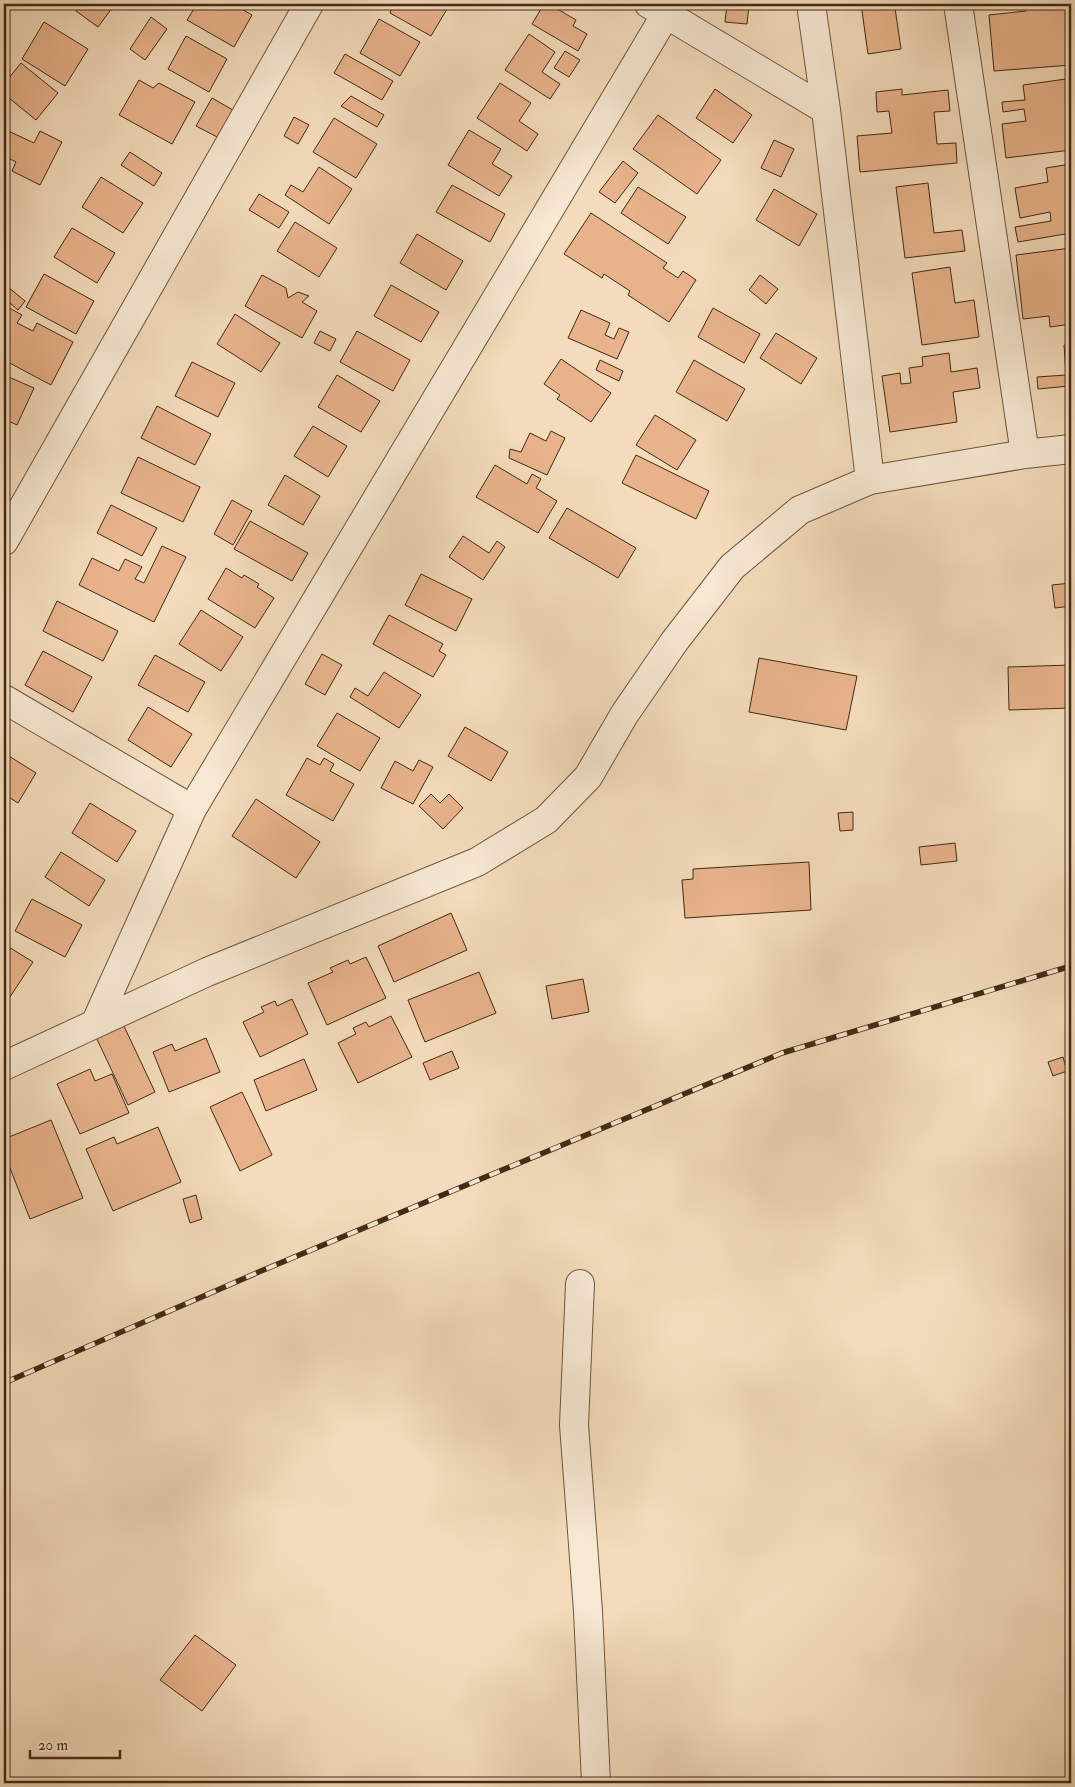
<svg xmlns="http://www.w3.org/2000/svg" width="1075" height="1787" font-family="'IM FELL Double Pica',serif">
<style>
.building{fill:#e8b38b;stroke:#422a15}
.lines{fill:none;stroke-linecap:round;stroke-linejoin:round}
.minor-casing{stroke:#6e563e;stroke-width:30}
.minor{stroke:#f7e8d3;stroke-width:28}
.rail-casing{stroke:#422a15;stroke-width:5.5}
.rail{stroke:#f7e8d3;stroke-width:4;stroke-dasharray:11;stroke-linecap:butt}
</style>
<rect width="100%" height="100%" fill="#f3dbbb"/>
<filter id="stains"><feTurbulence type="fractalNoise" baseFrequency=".004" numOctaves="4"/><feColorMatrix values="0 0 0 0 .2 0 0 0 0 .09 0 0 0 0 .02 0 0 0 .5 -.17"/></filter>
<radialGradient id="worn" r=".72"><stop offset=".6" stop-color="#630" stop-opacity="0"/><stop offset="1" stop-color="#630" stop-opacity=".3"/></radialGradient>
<!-- building -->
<path class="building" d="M 81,4 L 115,4 L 98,27 L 76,11 Z
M 197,4 L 233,4 L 252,15 L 234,47 L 187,20 Z
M 393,4 L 407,4 L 411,7 L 413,4 L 450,4 L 431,36 L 390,13 Z
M 544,4 L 549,4 L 576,20 L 573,26 L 587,34 L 578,51 L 532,24 Z
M 727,4 L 749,5 L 747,24 L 725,22 Z
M 861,4 L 908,4 L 908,7 L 895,8 L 901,49 L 868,54 Z
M 1025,4 L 1069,4 L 1071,65 L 994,71 L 989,15 L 1026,11 Z
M 151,17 L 167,29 L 145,60 L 130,49 Z
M 379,19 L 420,42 L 400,76 L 360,53 Z
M 44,22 L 88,49 L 65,86 L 22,59 Z
M 529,34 L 555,52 L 542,72 L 560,84 L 550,99 L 505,70 Z
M 186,36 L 227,59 L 209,92 L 168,69 Z
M 565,51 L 580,60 L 569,77 L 554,68 Z
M 345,54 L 393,81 L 382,100 L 334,73 Z
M 21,63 L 58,93 L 36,120 L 4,94 L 4,84 Z
M 1066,79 L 1069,98 L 1071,98 L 1071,124 L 1069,124 L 1070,134 L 1071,134 L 1071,150 L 1006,158 L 1002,124 L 1026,121 L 1024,109 L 1003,112 L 1002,102 L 1025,100 L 1023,85 Z
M 139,80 L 153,88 L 159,83 L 195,102 L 172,144 L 119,115 Z
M 500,83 L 531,103 L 519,121 L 538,134 L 527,151 L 477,118 Z
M 715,89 L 752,115 L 733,143 L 696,118 Z
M 902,89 L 902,95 L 948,90 L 950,111 L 934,112 L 937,144 L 956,143 L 957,163 L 860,172 L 857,136 L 892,133 L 889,111 L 877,112 L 876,92 Z
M 351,96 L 384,115 L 377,127 L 341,106 Z
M 212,98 L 238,113 L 223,140 L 196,126 Z
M 658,115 L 721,160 L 697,194 L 633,149 Z
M 294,117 L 309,125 L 298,144 L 284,136 Z
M 334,118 L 377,144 L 356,178 L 313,152 Z
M 4,129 L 34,143 L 40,131 L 62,142 L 40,185 L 12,171 L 16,162 L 4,156 Z
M 469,130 L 501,149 L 492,164 L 512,176 L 499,196 L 448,165 Z
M 774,140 L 794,149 L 781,177 L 761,168 Z
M 130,152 L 162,173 L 154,186 L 121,165 Z
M 623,161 L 638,173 L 615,203 L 599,192 Z
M 1071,164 L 1071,233 L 1018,242 L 1015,227 L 1051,221 L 1050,212 L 1020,218 L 1015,188 L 1048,182 L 1046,168 Z
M 319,167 L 352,189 L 329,224 L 285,195 L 291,185 L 303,192 Z
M 101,177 L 143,203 L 123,233 L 82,207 Z
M 928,183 L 934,233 L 962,230 L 965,251 L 905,258 L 896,187 Z
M 452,185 L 505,214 L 490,242 L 436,212 Z
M 638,187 L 686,217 L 668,244 L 621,213 Z
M 774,189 L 817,214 L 799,246 L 756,220 Z
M 259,194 L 289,212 L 279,228 L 249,210 Z
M 591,213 L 667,263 L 663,268 L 678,278 L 683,271 L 696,280 L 669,322 L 628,295 L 630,291 L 604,274 L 602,278 L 564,254 Z
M 295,222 L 337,248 L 319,277 L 277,251 Z
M 72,228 L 115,253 L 97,283 L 54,257 Z
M 417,234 L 463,261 L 446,290 L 400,263 Z
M 1071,248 L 1071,324 L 1050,327 L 1049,316 L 1023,319 L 1016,255 Z
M 950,267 L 955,303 L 974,300 L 979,337 L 922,345 L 912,273 Z
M 44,274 L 94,301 L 76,334 L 26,307 Z
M 262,275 L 286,288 L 288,298 L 298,292 L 309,296 L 302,302 L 317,311 L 302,338 L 245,306 Z
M 760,275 L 778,289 L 766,304 L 749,290 Z
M 391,285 L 439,312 L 421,342 L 374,316 Z
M 8,287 L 25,301 L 18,310 L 4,298 L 4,293 Z
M 4,305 L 22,315 L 17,323 L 33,331 L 37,323 L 73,342 L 51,385 L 4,360 Z
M 713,308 L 760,334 L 744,363 L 698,337 Z
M 581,310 L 610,323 L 605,335 L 614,339 L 619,328 L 629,332 L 617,359 L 568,338 Z
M 235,314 L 280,343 L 261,372 L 217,344 Z
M 320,331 L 336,339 L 330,351 L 314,343 Z
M 357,331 L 410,360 L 393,391 L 340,362 Z
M 776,333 L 817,358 L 801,384 L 760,358 Z
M 1071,344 L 1071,411 L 1069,386 L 1038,389 L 1037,377 L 1066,375 L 1064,345 Z
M 949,353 L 951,372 L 977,368 L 980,388 L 953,392 L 957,422 L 890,432 L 882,376 L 900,373 L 901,384 L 911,383 L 909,368 L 923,366 L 922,357 Z
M 561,359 L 611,393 L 591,422 L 557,399 L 560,395 L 544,384 Z
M 600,360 L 623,371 L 619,381 L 596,370 Z
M 694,360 L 745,389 L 727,421 L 676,392 Z
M 192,362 L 235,383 L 218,417 L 175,396 Z
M 4,375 L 34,388 L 17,425 L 4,419 Z
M 337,375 L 380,401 L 361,432 L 318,407 Z
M 157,406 L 211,434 L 195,465 L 141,438 Z
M 655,415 L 696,440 L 677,470 L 636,445 Z
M 313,426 L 347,446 L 328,477 L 294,456 Z
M 551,431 L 565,438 L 547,475 L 509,458 L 510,449 L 521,452 L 530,433 L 546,441 Z
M 636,455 L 709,491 L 696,519 L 622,483 Z
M 138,457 L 200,487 L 183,522 L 121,493 Z
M 495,465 L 527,484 L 532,474 L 541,479 L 536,488 L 557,501 L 538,533 L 476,497 Z
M 285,475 L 320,496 L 303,525 L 268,505 Z
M 232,500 L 252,511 L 233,545 L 214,534 Z
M 111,505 L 157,528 L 142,556 L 97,533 Z
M 567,508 L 636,548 L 618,578 L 549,538 Z
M 250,521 L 308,553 L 292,581 L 234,549 Z
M 463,536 L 489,553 L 497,541 L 505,547 L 483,580 L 449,557 Z
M 162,546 L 186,557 L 154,622 L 79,585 L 92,558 L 119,571 L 125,559 L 142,567 L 135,579 L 144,583 Z
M 226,568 L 242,578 L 244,575 L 259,584 L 257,587 L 274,598 L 255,628 L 208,599 Z
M 421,574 L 472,599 L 456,631 L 405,605 Z
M 1071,583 L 1071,606 L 1055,608 L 1052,585 Z
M 57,601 L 118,631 L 103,661 L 43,631 Z
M 201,610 L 243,637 L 221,671 L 179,644 Z
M 389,615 L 443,644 L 439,651 L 446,655 L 433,677 L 373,644 Z
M 43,651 L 92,677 L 73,712 L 25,685 Z
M 322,654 L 342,665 L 325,695 L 305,684 Z
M 155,655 L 205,682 L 188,712 L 138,685 Z
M 759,658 L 857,676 L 846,730 L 749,712 Z
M 1071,665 L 1071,708 L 1009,710 L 1008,667 Z
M 384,672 L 421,695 L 399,728 L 350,697 L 355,688 L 368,696 Z
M 148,707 L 192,734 L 171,767 L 128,740 Z
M 337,713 L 380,738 L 360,771 L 317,746 Z
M 465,727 L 508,752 L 491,781 L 448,756 Z
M 4,753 L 36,773 L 18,803 L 4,794 Z
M 307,758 L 320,765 L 324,758 L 334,764 L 330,771 L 354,784 L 333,821 L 286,795 Z
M 419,760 L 433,767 L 413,804 L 381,788 L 395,761 L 413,771 Z
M 431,794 L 440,803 L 449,794 L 463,808 L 443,829 L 419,806 Z
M 256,799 L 320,842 L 296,878 L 232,836 Z
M 90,803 L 136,831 L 117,862 L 72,833 Z
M 853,812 L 853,830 L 840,831 L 838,813 Z
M 955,843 L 957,861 L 921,865 L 919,847 Z
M 61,852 L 105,880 L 89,906 L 45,877 Z
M 809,862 L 811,910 L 685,918 L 682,880 L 693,879 L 693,869 Z
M 32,899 L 82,925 L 65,957 L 15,931 Z
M 451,913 L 467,950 L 394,982 L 378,946 Z
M 4,944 L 33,962 L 6,1003 L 4,1001 Z
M 366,957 L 386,998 L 327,1025 L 308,983 L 333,972 L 330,968 L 348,960 L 350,964 Z
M 479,972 L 496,1013 L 425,1042 L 408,1000 Z
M 583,979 L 589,1012 L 552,1019 L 546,986 Z
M 292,999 L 308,1034 L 260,1057 L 243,1022 L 264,1012 L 261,1007 L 275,1001 L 277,1006 Z
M 391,1016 L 412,1057 L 358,1083 L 338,1043 L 356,1034 L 353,1028 L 366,1022 L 369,1027 Z
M 123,1024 L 155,1092 L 128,1105 L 96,1037 Z
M 206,1038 L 220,1072 L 169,1092 L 153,1052 L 172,1044 L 175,1051 Z
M 452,1051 L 459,1068 L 430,1080 L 423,1063 Z
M 1063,1057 L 1067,1071 L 1053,1076 L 1048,1062 Z
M 304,1059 L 317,1090 L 266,1111 L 254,1080 Z
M 90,1069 L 95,1081 L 112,1074 L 129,1113 L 80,1134 L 57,1084 Z
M 242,1092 L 272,1155 L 240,1171 L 210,1107 Z
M 51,1120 L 83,1198 L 30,1219 L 4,1153 L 4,1139 Z
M 158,1127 L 181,1182 L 113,1211 L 86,1149 L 114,1137 L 117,1144 Z
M 196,1195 L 202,1219 L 190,1223 L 183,1199 Z
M 195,1635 L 236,1665 L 202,1711 L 160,1680 Z"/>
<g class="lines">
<!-- minor casing -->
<g class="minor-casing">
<path id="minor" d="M 649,4 L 826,110
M 811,4 L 826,110 L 870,480
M 958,4 L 1025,454
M 4,541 L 309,4
M 4,699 L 192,809
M 95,1024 L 192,809 L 672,4
M 4,1066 L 207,972 L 477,862 L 546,820 L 588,777 L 624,715 L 674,642 L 732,567 L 800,510 L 870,480 L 1025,454 L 1071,449
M 580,1284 L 574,1425 L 588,1611 L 596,1783"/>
</g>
<!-- minor -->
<use href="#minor" class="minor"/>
<!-- rail casing -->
<g class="rail-casing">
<path id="rail" d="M 4,1383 L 261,1271 L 782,1053 L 1071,966"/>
</g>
<!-- rail -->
<use href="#rail" class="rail"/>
</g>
<!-- margin -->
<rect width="1075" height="1787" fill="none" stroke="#f3dbbb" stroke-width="20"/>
<rect x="5" y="5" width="1065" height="1777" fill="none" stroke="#422a15" stroke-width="2.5"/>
<rect x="10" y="10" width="1055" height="1767" fill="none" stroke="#422a15"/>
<!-- scale -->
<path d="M30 1750v8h90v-8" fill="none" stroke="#422a15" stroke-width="2.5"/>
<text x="38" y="1750" font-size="15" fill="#422a15" stroke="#f7e8d3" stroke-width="4" paint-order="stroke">20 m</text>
<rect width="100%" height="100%" filter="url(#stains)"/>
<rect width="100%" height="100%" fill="url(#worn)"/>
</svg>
